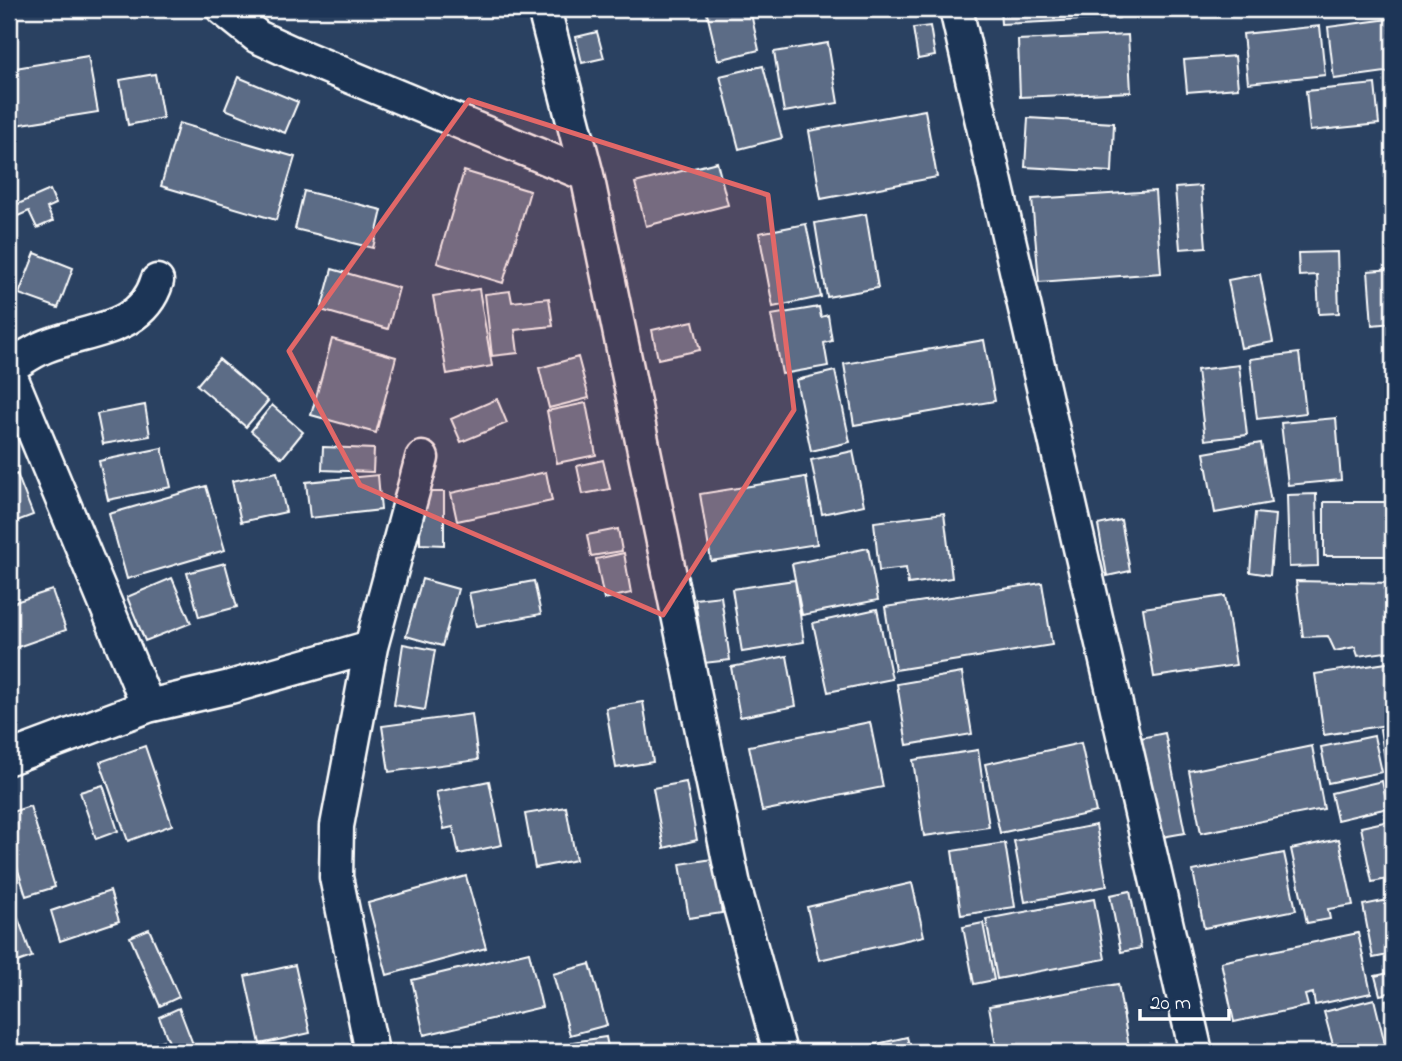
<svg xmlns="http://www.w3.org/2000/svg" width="1402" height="1061" font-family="'Indie Flower',sans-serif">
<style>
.building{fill:#5b6c86;stroke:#fff;stroke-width:2}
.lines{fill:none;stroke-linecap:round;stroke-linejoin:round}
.minor-casing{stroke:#fff;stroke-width:37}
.minor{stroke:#1d3557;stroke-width:32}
.marked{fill:#e26868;fill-opacity:0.2;stroke:#e26868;stroke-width:5;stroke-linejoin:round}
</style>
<rect width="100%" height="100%" fill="#2a4161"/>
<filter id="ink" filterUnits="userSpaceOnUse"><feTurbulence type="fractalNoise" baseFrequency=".0143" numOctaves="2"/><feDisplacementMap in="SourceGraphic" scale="14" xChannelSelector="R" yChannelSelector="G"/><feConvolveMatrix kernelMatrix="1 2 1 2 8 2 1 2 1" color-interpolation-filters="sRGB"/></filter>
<g filter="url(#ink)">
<!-- building -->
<path class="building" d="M 706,9 L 750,9 L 759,50 L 718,60 Z
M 1000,9 L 1118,9 L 1119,18 L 1001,24 Z
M 1389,19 L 1393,71 L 1334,79 L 1328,27 Z
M 930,26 L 935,56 L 918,59 L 913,28 Z
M 1320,26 L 1325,75 L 1248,83 L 1243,34 Z
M 597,32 L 604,58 L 582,63 L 576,37 Z
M 1128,35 L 1131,92 L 1020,97 L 1018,40 Z
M 828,43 L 838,103 L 784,112 L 774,52 Z
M 88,56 L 98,112 L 9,126 L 9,69 Z
M 1235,56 L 1238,88 L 1187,92 L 1184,60 Z
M 763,66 L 782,138 L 739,149 L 720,76 Z
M 155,74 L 163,118 L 128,125 L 120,80 Z
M 238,77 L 298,102 L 285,133 L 225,109 Z
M 1375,84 L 1379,124 L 1310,131 L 1306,91 Z
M 925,110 L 937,177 L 821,199 L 809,131 Z
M 1028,118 L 1114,123 L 1112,172 L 1025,167 Z
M 179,123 L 295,157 L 276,220 L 161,186 Z
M 717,162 L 728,205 L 646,226 L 635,183 Z
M 464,171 L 530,191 L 503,283 L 437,263 Z
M 1201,186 L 1206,247 L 1180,249 L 1175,188 Z
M 50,190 L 56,204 L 47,208 L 53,221 L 37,228 L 29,211 L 9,220 L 9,208 Z
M 304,191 L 382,210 L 373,248 L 295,229 Z
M 1155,191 L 1161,273 L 1039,282 L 1032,199 Z
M 866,214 L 878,288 L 827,297 L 815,223 Z
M 806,224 L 821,297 L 773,307 L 759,233 Z
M 1337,252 L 1339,313 L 1319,314 L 1317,275 L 1299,276 L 1298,253 Z
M 35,253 L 73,268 L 58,308 L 19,294 Z
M 332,269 L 399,288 L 388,329 L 321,310 Z
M 1393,269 L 1393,323 L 1372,325 L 1368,271 Z
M 1260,274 L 1273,342 L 1241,348 L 1228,280 Z
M 479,289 L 492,366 L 447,374 L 433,296 Z
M 510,291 L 512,302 L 549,298 L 553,326 L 515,330 L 518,353 L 492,356 L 485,294 Z
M 819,307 L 821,317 L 828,315 L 832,341 L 824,343 L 828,366 L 782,374 L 771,315 Z
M 693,321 L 700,350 L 658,359 L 652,330 Z
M 332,339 L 396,357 L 376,433 L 311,415 Z
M 984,340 L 995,401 L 854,425 L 844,364 Z
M 1299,353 L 1306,413 L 1257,419 L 1250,359 Z
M 578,357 L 589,398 L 549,408 L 539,368 Z
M 219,359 L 268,401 L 246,427 L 197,385 Z
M 1239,365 L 1247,435 L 1205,440 L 1197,370 Z
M 835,371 L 850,442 L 811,451 L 796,380 Z
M 497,399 L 507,423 L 461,442 L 451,419 Z
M 586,403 L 596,455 L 557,463 L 547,411 Z
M 145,405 L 150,436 L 103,444 L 97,414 Z
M 272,405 L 303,432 L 282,458 L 251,431 Z
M 1336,418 L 1341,480 L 1288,485 L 1281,423 Z
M 1261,443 L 1271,503 L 1215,513 L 1204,453 Z
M 323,447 L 374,449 L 373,472 L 322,470 Z
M 162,448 L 171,487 L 108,500 L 99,461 Z
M 853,451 L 864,505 L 822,514 L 811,460 Z
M 603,460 L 610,489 L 583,494 L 577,466 Z
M 277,472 L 286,512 L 241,522 L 232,481 Z
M 546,472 L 552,501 L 457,521 L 451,493 Z
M 17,474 L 33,515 L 9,524 L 9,477 Z
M 378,475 L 381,510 L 310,518 L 306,482 Z
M 806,477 L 817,544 L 711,561 L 700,494 Z
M 206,486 L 225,550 L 127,579 L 109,514 Z
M 420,492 L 444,492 L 444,545 L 420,544 Z
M 1316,494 L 1318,566 L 1289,567 L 1287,495 Z
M 1324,502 L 1393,502 L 1393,556 L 1324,556 Z
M 944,513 L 952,578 L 908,584 L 906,568 L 879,571 L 874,522 Z
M 1255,513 L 1275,515 L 1270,575 L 1250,572 Z
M 1121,520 L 1130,571 L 1107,576 L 1098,525 Z
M 618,529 L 622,551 L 591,556 L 587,535 Z
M 868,548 L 878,600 L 802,615 L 792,564 Z
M 624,553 L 631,593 L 604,599 L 596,559 Z
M 225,563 L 237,607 L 199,617 L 187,573 Z
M 172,578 L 191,623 L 145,641 L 127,597 Z
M 422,579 L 458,589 L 442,646 L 406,636 Z
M 795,580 L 804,642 L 742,652 L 732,589 Z
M 534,581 L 541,614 L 476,626 L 469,593 Z
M 1296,581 L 1393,583 L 1393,651 L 1358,656 L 1355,647 L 1335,651 L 1328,636 L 1303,637 Z
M 1042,583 L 1052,645 L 895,670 L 885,607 Z
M 52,590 L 66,630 L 9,650 L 9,604 Z
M 721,596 L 730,660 L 704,663 L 695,599 Z
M 1225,596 L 1236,665 L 1154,677 L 1143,608 Z
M 877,609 L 892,679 L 828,692 L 813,623 Z
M 403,644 L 435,650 L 425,710 L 394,705 Z
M 787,656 L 796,706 L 740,717 L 731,667 Z
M 1393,662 L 1393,724 L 1324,735 L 1315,674 Z
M 962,673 L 972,734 L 907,745 L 897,684 Z
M 643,702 L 653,762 L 616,768 L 606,708 Z
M 472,714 L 478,760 L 389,772 L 382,726 Z
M 870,722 L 883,787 L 762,811 L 749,746 Z
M 1393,727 L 1393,795 L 1391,795 L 1380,729 Z
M 1165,733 L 1185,833 L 1162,837 L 1141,738 Z
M 1374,736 L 1382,772 L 1328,783 L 1321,747 Z
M 1081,743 L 1096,812 L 1000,833 L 985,764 Z
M 145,746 L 172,825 L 128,841 L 100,762 Z
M 1312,746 L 1324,809 L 1201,833 L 1189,771 Z
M 978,750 L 989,827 L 924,836 L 913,760 Z
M 489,781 L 502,845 L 459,854 L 453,827 L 444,829 L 436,792 Z
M 1382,781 L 1388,808 L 1337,820 L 1331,793 Z
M 686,782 L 697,840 L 664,848 L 653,788 Z
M 103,785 L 118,831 L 96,839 L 80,792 Z
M 30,806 L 55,887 L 26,896 L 9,841 L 9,813 Z
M 566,807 L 576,860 L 535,868 L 525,814 Z
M 1393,820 L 1393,878 L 1372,882 L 1361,827 Z
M 1096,825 L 1107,886 L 1025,902 L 1014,841 Z
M 1339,839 L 1353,905 L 1328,909 L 1330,919 L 1307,923 L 1291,849 Z
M 1005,843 L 1015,907 L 961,915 L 952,851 Z
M 1284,853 L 1296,910 L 1204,928 L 1193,871 Z
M 713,859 L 722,913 L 689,918 L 680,864 Z
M 466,876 L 486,948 L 387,975 L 368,903 Z
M 912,883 L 924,936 L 819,960 L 807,907 Z
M 110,891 L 119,921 L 60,941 L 51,911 Z
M 1130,891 L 1141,948 L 1121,952 L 1110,895 Z
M 1094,899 L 1105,959 L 997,979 L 986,919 Z
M 1393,899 L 1393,954 L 1373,958 L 1363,905 Z
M 14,907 L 32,957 L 9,965 L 9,909 Z
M 983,923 L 994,980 L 974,984 L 963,927 Z
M 149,929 L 179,997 L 160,1006 L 130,937 Z
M 1358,933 L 1371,993 L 1315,1005 L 1313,993 L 1305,995 L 1308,1006 L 1234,1022 L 1221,962 Z
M 529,952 L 542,1007 L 424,1035 L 412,980 Z
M 590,964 L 607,1025 L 570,1035 L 553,974 Z
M 295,965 L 310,1033 L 260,1044 L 245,976 Z
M 1393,972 L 1393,992 L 1380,995 L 1375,976 Z
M 1118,984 L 1129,1047 L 1096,1052 L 997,1052 L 989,1006 Z
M 1393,998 L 1393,1032 L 1386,1000 Z
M 1374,999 L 1387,1052 L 1335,1052 L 1324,1012 Z
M 179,1008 L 196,1052 L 173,1052 L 159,1017 Z
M 606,1037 L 609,1052 L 574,1052 L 572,1042 Z
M 907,1037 L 911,1052 L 843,1052 Z
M 163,1040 L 167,1052 L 125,1052 Z"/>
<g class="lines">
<!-- minor casing -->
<g class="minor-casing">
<path id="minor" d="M 223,9 L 258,37 L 291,52 L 587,175
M 544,9 L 587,175 L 734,885 L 780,1052
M 956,9 L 1196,1052
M 9,367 C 21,360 33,351 46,346 C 88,329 142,331 157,281
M 9,372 L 148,706
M 9,758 L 148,706 L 230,687 L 371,647
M 372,1052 L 336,877 L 337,826 L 371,647 L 422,458"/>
</g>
<!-- minor -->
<use href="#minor" class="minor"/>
</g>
</g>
<!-- marked area -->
<path class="marked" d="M 469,100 L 768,195 L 794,410 L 663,615 L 360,485 L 289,351 Z"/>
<!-- margin -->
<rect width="1402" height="1061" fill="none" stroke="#1d3557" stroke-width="35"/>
<rect x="18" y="18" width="1367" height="1026" fill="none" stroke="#fff" stroke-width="2.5" filter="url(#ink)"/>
<!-- scale -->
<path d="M1140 1009v10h89v-10" fill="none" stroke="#ffffff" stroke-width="3.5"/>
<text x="1150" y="1009" font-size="21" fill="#ffffff" stroke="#1d3557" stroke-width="5" paint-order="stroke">20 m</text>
</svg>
